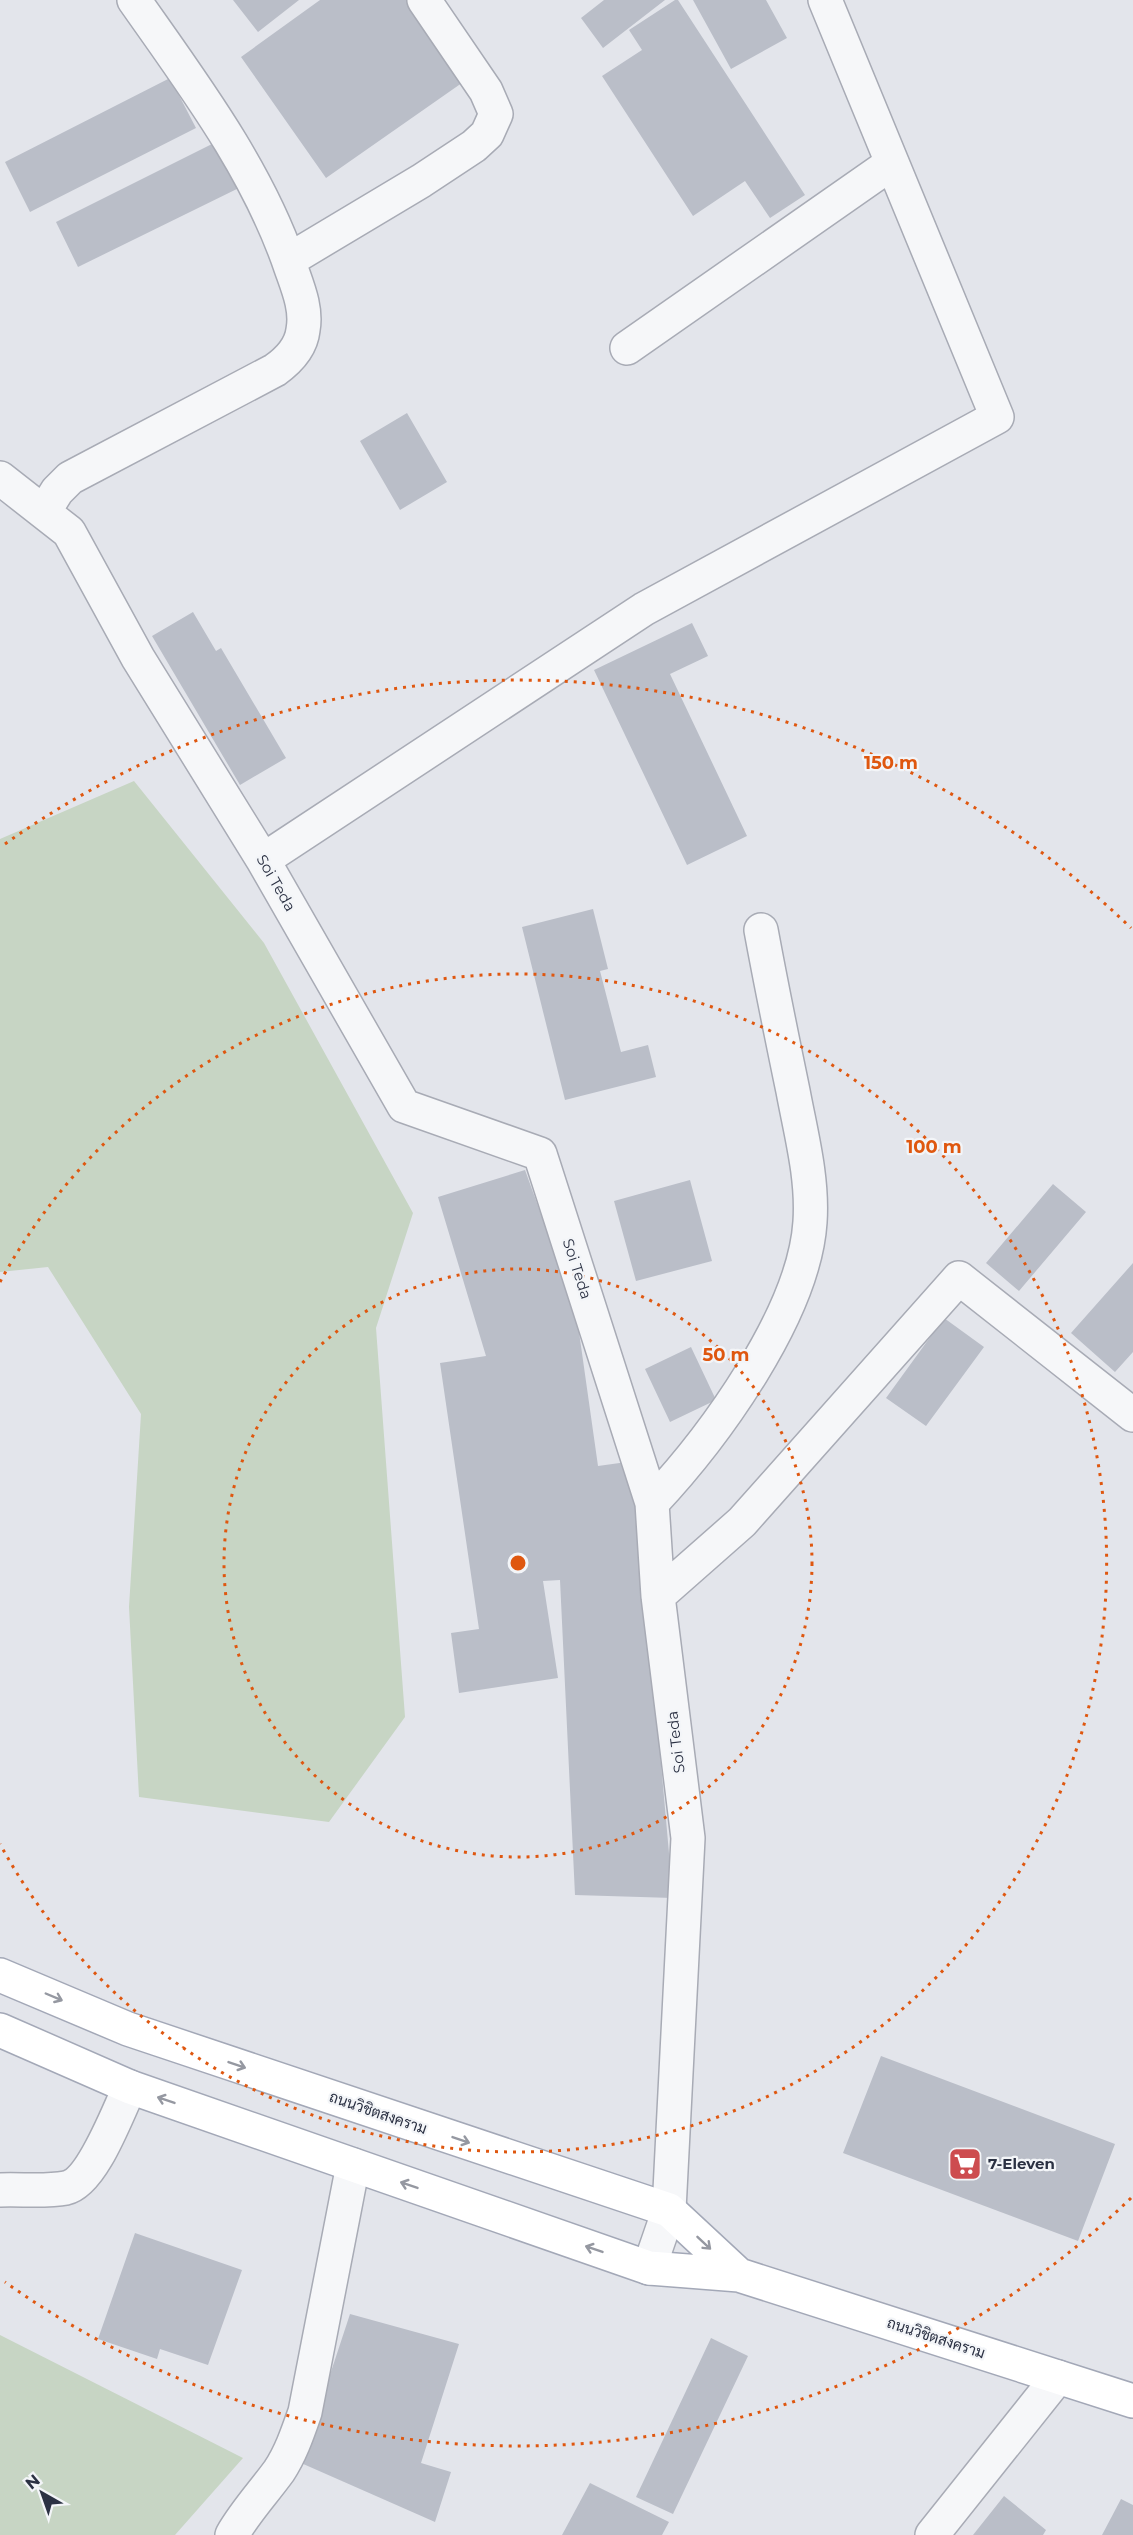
<svg xmlns="http://www.w3.org/2000/svg" width="1133" height="2535" font-family="Montserrat,Sarabun,sans-serif">
<style>
.green{fill:#c7d5c4}
.building{fill:#babec8}
.lines{fill:none;stroke-linecap:round;stroke-linejoin:round}
.minor-casing{stroke:#a8abb5;stroke-width:36}
.major-casing{stroke:#a3a8b7;stroke-width:36}
.minor{stroke:#f6f7f9;stroke-width:33}
.major{stroke:#fff;stroke-width:33}
.oneway{stroke:#9598a1}
.ring{fill:none;stroke:#df570f;stroke-width:3;stroke-dasharray:3 6}
.labels{text-anchor:middle;stroke-width:4.5;stroke-linejoin:round;paint-order:stroke}
.street-label{font-size:15px;fill:#2b3143;stroke:#f3f5f8}
.poi-label{font-size:15px;font-weight:bold;fill:#2b3143;stroke:#f3f5f8;text-anchor:start}
.centre{fill:#df570f;stroke:#f3f5f8;stroke-width:3}
.ring-label{font-size:18px;text-anchor:middle;font-weight:bold;fill:#df570f;stroke:#f3f5f8;stroke-width:4.5;stroke-linejoin:round;paint-order:stroke}
</style>
<rect width="100%" height="100%" fill="#e3e5eb"/>
<!-- green -->
<path class="green" d="M 134,781 L 264,943 L 413,1213 L 376,1328 L 405,1717 L 329,1822 L 139,1797 L 129,1607 L 141,1414 L 48,1267 L 0,1272 L 0,839 Z
M 0,2335 L 243,2458 L 175,2535 L 0,2535 Z"/>
<!-- building -->
<path class="building" d="M 233,0 L 299,0 L 258,32 Z
M 320,0 L 410,0 L 469,78 L 326,178 L 241,57 Z
M 604,0 L 665,0 L 603,48 L 581,18 Z
M 675,0 L 678,0 L 805,195 L 770,218 L 745,181 L 693,216 L 602,76 L 642,50 L 629,30 Z
M 693,0 L 766,0 L 787,38 L 731,69 Z
M 170,78 L 196,128 L 30,212 L 5,162 Z
M 222,139 L 245,185 L 78,267 L 56,222 Z
M 407,413 L 447,482 L 400,510 L 360,441 Z
M 193,612 L 216,651 L 221,648 L 286,758 L 240,785 L 152,636 Z
M 692,623 L 708,656 L 670,674 L 747,836 L 687,865 L 594,670 Z
M 593,909 L 608,969 L 600,971 L 621,1052 L 648,1045 L 656,1077 L 565,1100 L 522,927 Z
M 525,1170 L 581,1325 L 578,1325 L 598,1466 L 634,1461 L 673,1898 L 575,1895 L 560,1580 L 543,1581 L 558,1678 L 459,1693 L 451,1633 L 479,1629 L 440,1363 L 486,1356 L 438,1197 Z
M 690,1180 L 712,1261 L 636,1281 L 614,1201 Z
M 1053,1184 L 1086,1212 L 1019,1291 L 986,1263 Z
M 1133,1263 L 1133,1352 L 1115,1372 L 1071,1333 Z
M 944,1318 L 984,1347 L 926,1426 L 886,1398 Z
M 691,1347 L 716,1400 L 670,1422 L 645,1369 Z
M 881,2056 L 1115,2144 L 1078,2241 L 843,2153 Z
M 135,2233 L 242,2270 L 208,2365 L 160,2349 L 157,2359 L 98,2339 Z
M 350,2314 L 459,2344 L 421,2463 L 451,2472 L 435,2522 L 301,2463 Z
M 711,2338 L 748,2356 L 673,2514 L 636,2497 Z
M 590,2483 L 669,2522 L 662,2535 L 562,2535 Z
M 1004,2496 L 1046,2530 L 1043,2535 L 973,2535 Z
M 1121,2499 L 1133,2505 L 1133,2535 L 1102,2535 Z"/>
<g class="lines">
<!-- minor casing -->
<g class="minor-casing">
<path id="minor" d="M 289,260 L 421,181 L 474,146 L 487,134 L 496,114 L 486,91 L 424,0
M 627,348 L 892,163
M 0,478 L 69,532 L 138,658 L 263,860 L 404,1106 L 540,1154 L 652,1503 L 658,1596 L 688,1838 L 669,2210 L 649,2268
M 44,512 L 57,491 L 70,478 L 275,370 C 289,360 301,348 303,330 C 307,309 298,288 291,268 C 258,170 193,84 134,0
M 263,860 L 644,609 L 997,417 L 825,0
M 652,1503 C 714,1437 804,1314 810,1222 C 813,1178 801,1134 793,1091 C 782,1038 771,984 761,930
M 658,1596 L 742,1522 L 959,1278 L 1133,1415
M 0,2190 C 21,2189 45,2192 66,2188 C 93,2182 118,2111 130,2087
M 232,2535 C 245,2512 263,2493 279,2471 C 291,2453 298,2432 305,2412 L 353,2165
M 932,2535 L 1058,2377"/>
</g>
<!-- major casing -->
<g class="major-casing">
<path id="major" d="M 0,1975 L 128,2029 L 669,2210 L 739,2275
M 0,2030 L 130,2087 L 649,2268 L 739,2275 L 1133,2401"/>
</g>
<!-- minor -->
<use href="#minor" class="minor"/>
<!-- major -->
<use href="#major" class="major"/>
</g>
<!-- one-way arrows -->
<defs><path id="oneway-shaft" d="M-6 0H5M1.5-3L5.5 0L1.5 3" fill="none" stroke-width="1.6" stroke-linecap="round" stroke-linejoin="round" transform="scale(1.5)"/></defs>
<g class="oneway">
<use href="#oneway-shaft" transform="translate(54 1997) rotate(23)"/>
<use href="#oneway-shaft" transform="translate(237 2065) rotate(19)"/>
<use href="#oneway-shaft" transform="translate(166 2100) rotate(-161)"/>
<use href="#oneway-shaft" transform="translate(461 2140) rotate(19)"/>
<use href="#oneway-shaft" transform="translate(409 2185) rotate(-161)"/>
<use href="#oneway-shaft" transform="translate(704 2243) rotate(43)"/>
<use href="#oneway-shaft" transform="translate(594 2249) rotate(-161)"/>
</g>
<!-- distance rings -->
<g class="ring">
<circle cx="518" cy="1563" r="294"/>
<path d="M0 1282A589 589 0 1 1 0 1844"/>
<path d="M1131 2198A883 883 0 0 1 5 2282M5 844A883 883 0 0 1 1131 928"/>
</g>
<!-- icons -->
<defs>
<g id="supermarket-square" transform="scale(1.725)"><rect x="-9" y="-9" width="18" height="18" rx="4" fill="#cd4c4f" stroke="#f3f5f8"/><path d="M-6-5.5h2.5l.6 2H6L4.5 2H-2.5L-4.4-4H-6ZM-1.5 3.2a1.3 1.3 0 1 0 .1 0ZM3 3.2a1.3 1.3 0 1 0 .1 0Z" fill="#fff"/></g>
</defs>
<g fill-rule="evenodd">
<use href="#supermarket-square" x="965" y="2164"/>
</g>
<g class="labels">
<!-- street labels -->
<g class="street-label">
<text transform="translate(276 883) rotate(60)" y="5">Soi Teda</text>
<text transform="translate(577 1269) rotate(72)" y="5">Soi Teda</text>
<text transform="translate(676 1742) rotate(-97)" y="5">Soi Teda</text>
<text transform="translate(378 2113) rotate(19)" y="5">ถนนวิชิตสงคราม</text>
<text transform="translate(936 2338) rotate(18)" y="5">ถนนวิชิตสงคราม</text>
</g>
<!-- poi labels -->
<g class="poi-label">
<text x="988" y="2169">7-Eleven</text>
</g>
</g>
<circle cx="518" cy="1563" r="9" class="centre"/>
<g class="ring-label">
<text x="891" y="769">150 m</text>
<text x="934" y="1153">100 m</text>
<text x="726" y="1361">50 m</text>
</g>
<!-- north arrow -->
<g transform="translate(42 2493) rotate(320)" stroke="#f3f5f8" stroke-width="4.5" paint-order="stroke">
<path d="M0-4.5L10 22L0 15L-10 22Z" fill="#2b3143"/>
<text y="-9" font-size="16" font-weight="bold" text-anchor="middle" fill="#2b3143">N</text>
</g>
</svg>
